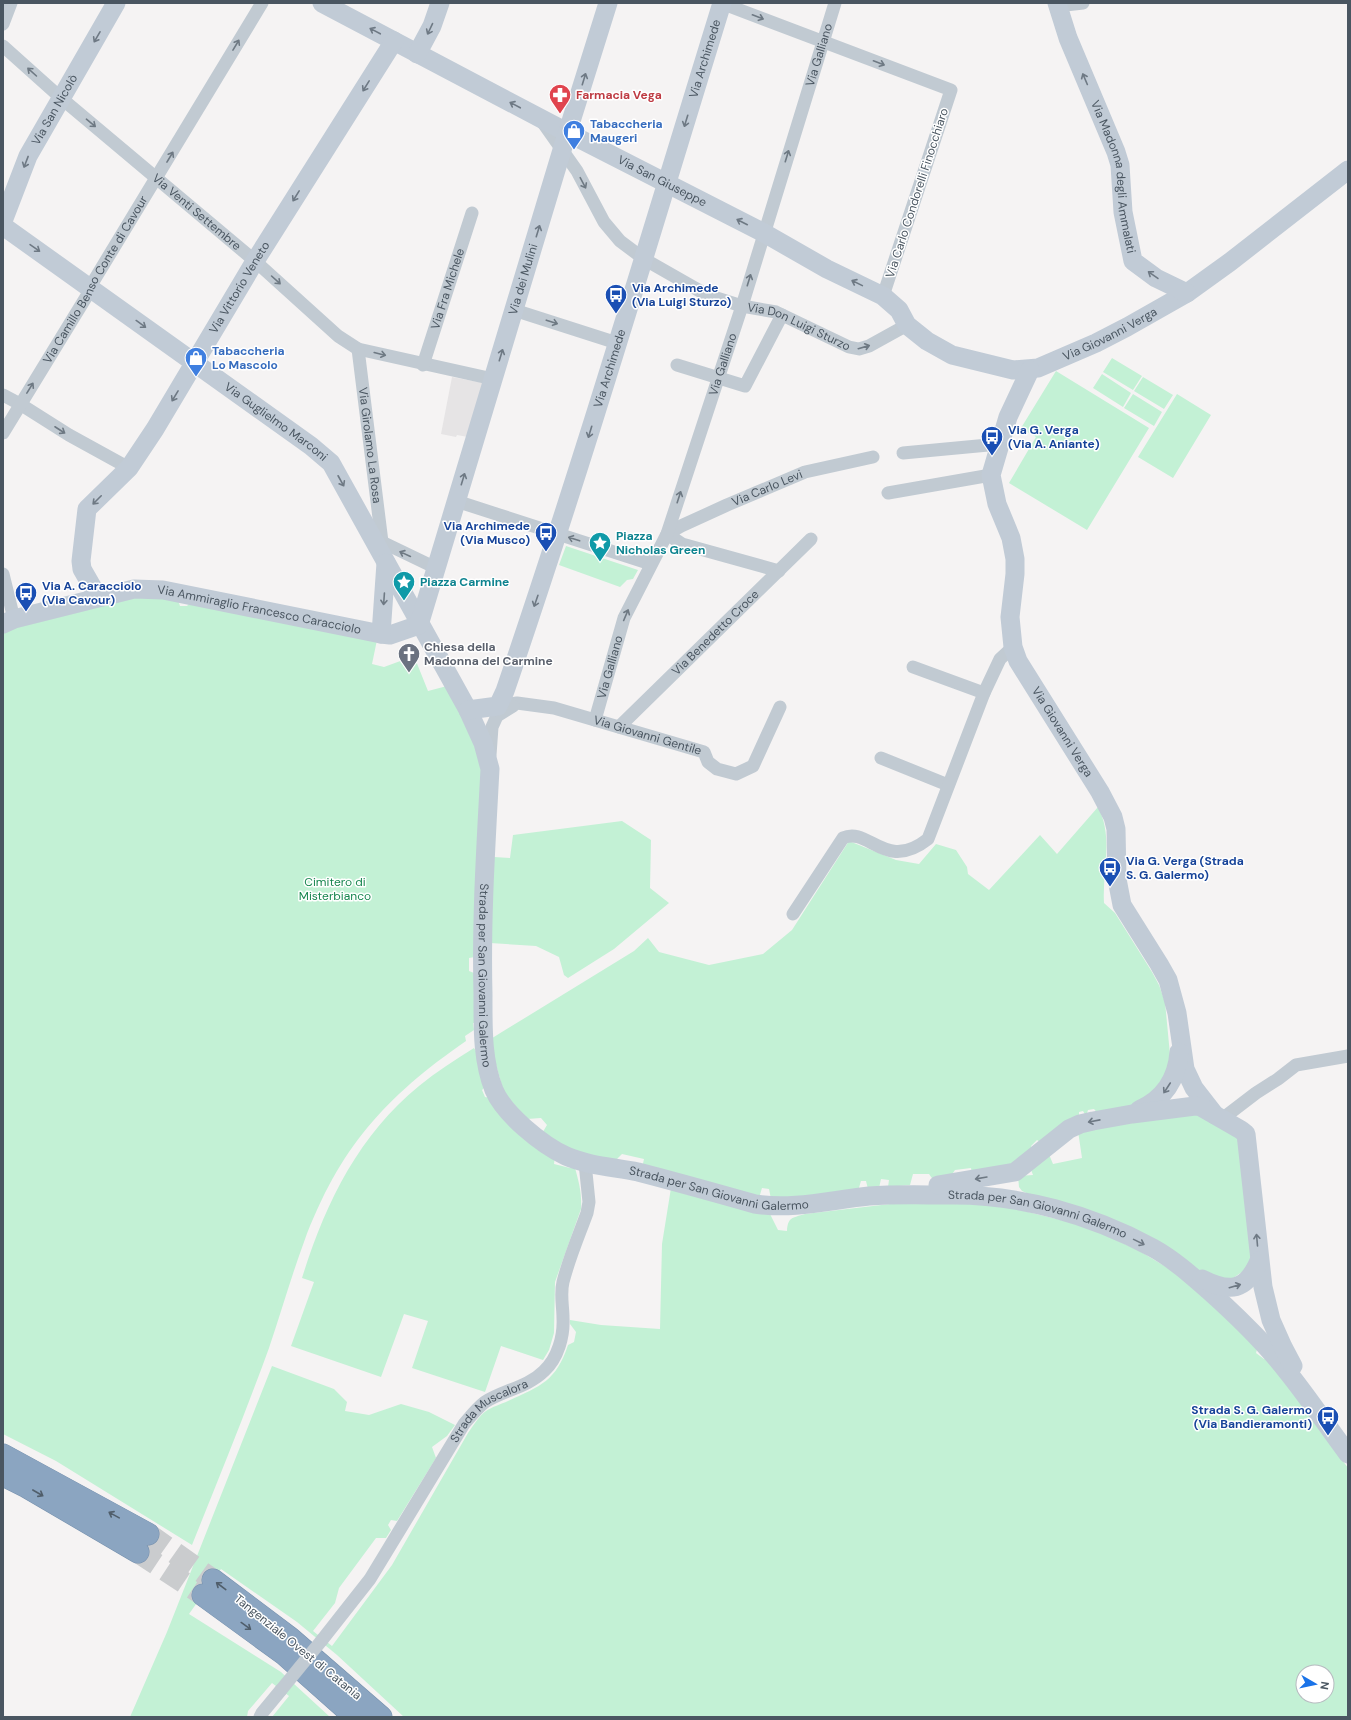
<svg xmlns="http://www.w3.org/2000/svg" width="1351" height="1720" font-family="'DM Sans',sans-serif">
<style>
.education{fill:#e6e4e5}
.green{fill:#c3f1d5;fill-rule:evenodd}
.lines{fill:none;stroke-linecap:round;stroke-linejoin:round}
.highway-tunnel{stroke:#caccce;stroke-width:22;stroke-dasharray:22 11;stroke-linecap:butt}
.highway-casing{stroke:#7690ad;stroke-width:23}
.street{stroke:#c1cad2;stroke-width:13}
.secondary{stroke:#c1cbd6;stroke-width:19}
.highway{stroke:#8ba5c1;stroke-width:22}
.street-bridge{stroke:#c1cad2;stroke-width:13}
.oneway{stroke:#6e7983}
.oneway2{stroke:#6e7984}
.oneway3{stroke:#505e6b}
.labels{text-anchor:middle;stroke-width:3;stroke-linejoin:round;paint-order:stroke}
.street-label{font-size:12px;fill:#4a5661;stroke:#fff}
.health-label{font-size:12px;font-weight:bold;fill:#be3a42;stroke:#fff;text-anchor:start}
.shop-label{font-size:12px;font-weight:bold;fill:#366cbe;stroke:#fff;text-anchor:start}
.transit-label{font-size:12px;font-weight:bold;fill:#164399;stroke:#fff;text-anchor:start}
.culture-label{font-size:12px;font-weight:bold;fill:#0d838f;stroke:#fff;text-anchor:start}
.worship-label{font-size:12px;font-weight:bold;fill:#5b616d;stroke:#fff;text-anchor:start}
.park-label{font-size:12px;fill:#17864f;stroke:#fff}
</style>
<rect width="100%" height="100%" fill="#f5f3f3"/>
<!-- education -->
<path class="education" d="M 452,377 L 484,383 L 468,437 L 457,435 L 456,437 L 441,434 Z"/>
<!-- green -->
<path class="green" d="M 1112,358 L 1142,376 L 1133,390 L 1103,372 Z
M 1056,371 L 1149,428 L 1087,530 L 1009,483 L 1036,437 L 1021,428 Z
M 1102,374 L 1131,393 L 1123,407 L 1093,388 Z
M 1143,377 L 1173,395 L 1164,409 L 1134,391 Z
M 1133,394 L 1162,412 L 1154,426 L 1124,408 Z
M 1177,394 L 1211,415 L 1173,478 L 1138,457 Z
M 566,546 L 638,570 L 633,579 L 627,580 L 620,587 L 559,565 Z
M 136,597 L 178,600 L 180,606 L 187,606 L 191,602 L 377,640 L 372,664 L 384,667 L 414,656 L 428,691 L 447,686 L 483,764 L 475,957 L 469,958 L 469,971 L 474,973 L 477,1023 L 473,1023 L 474,1030 L 465,1036 L 466,1041 C 385,1097 339,1148 304,1242 C 291,1277 281,1313 269,1348 C 245,1414 218,1480 192,1545 L 56,1461 L 3,1434 L 3,632 L 30,623 Z
M 1098,807 C 1114,838 1102,871 1104,903 L 1115,913 L 1152,972 L 1159,985 L 1165,1002 L 1171,1065 L 1147,1102 L 1099,1115 L 1094,1109 L 1088,1110 L 1086,1116 L 1083,1111 L 1079,1112 L 1079,1119 L 1040,1142 L 1037,1140 L 1031,1146 L 1033,1150 L 1017,1165 L 972,1175 L 971,1168 L 955,1170 L 948,1180 L 934,1181 L 929,1174 L 913,1174 L 910,1185 L 888,1187 L 889,1180 L 881,1179 L 879,1188 L 868,1189 L 866,1181 L 861,1181 L 858,1191 L 771,1199 L 769,1189 L 762,1188 L 759,1198 L 642,1168 L 644,1159 L 622,1154 L 614,1162 L 555,1144 L 541,1135 L 547,1125 L 541,1118 L 527,1119 L 504,1093 L 489,1040 L 634,951 L 648,938 L 659,952 L 709,965 L 763,954 L 792,930 L 849,841 L 896,860 L 919,864 L 936,844 L 956,850 L 967,867 L 968,874 L 989,890 L 1040,835 L 1057,854 Z
M 622,821 L 651,840 L 650,888 L 669,903 L 614,949 L 568,978 L 564,975 L 559,957 L 536,946 L 490,943 L 494,857 L 510,858 L 513,835 Z
M 474,1048 L 480,1058 L 485,1087 L 482,1090 L 485,1097 L 492,1098 L 555,1156 L 554,1164 L 570,1168 L 575,1168 C 579,1182 582,1194 581,1209 L 555,1282 L 554,1333 L 549,1350 L 543,1360 L 501,1346 L 485,1392 L 412,1368 L 428,1321 L 404,1314 L 381,1377 L 291,1346 L 314,1282 L 302,1278 C 325,1204 358,1136 419,1086 C 436,1072 455,1060 474,1048 Z
M 1192,1110 L 1240,1137 L 1252,1265 L 1226,1283 L 1022,1191 L 1019,1187 L 1018,1176 L 1033,1175 L 1030,1167 L 1048,1152 L 1053,1164 L 1082,1158 L 1078,1131 Z
M 671,1188 L 770,1214 L 778,1230 L 787,1231 C 788,1217 792,1218 805,1214 L 907,1202 L 996,1204 L 1085,1226 L 1138,1250 L 1176,1273 L 1258,1346 L 1256,1353 L 1264,1359 L 1268,1358 L 1348,1468 L 1348,1717 L 404,1717 L 337,1655 L 297,1622 L 221,1569 L 189,1614 L 281,1672 L 330,1717 L 272,1717 L 289,1696 L 272,1683 L 248,1711 L 247,1717 L 130,1717 L 167,1632 L 272,1366 L 334,1389 L 347,1402 L 345,1411 L 369,1415 L 401,1404 L 429,1412 L 455,1425 L 447,1436 L 432,1447 L 436,1458 L 397,1521 L 391,1520 L 388,1525 L 391,1530 L 386,1538 L 376,1538 L 339,1588 L 335,1603 L 313,1631 L 332,1646 L 392,1565 L 468,1433 C 473,1426 479,1416 486,1411 C 492,1407 501,1404 508,1401 C 541,1386 556,1381 568,1345 L 574,1342 L 576,1332 L 570,1324 L 570,1320 L 601,1325 L 660,1329 L 662,1244 ZM 1303,1672 L 1327,1672 L 1327,1696 L 1303,1696 Z"/>
<g class="lines">
<!-- highway-tunnel -->
<path class="highway-tunnel" d="M 148,1534 L 213,1580
M 138,1552 L 203,1595"/>
<!-- highway casing -->
<g class="highway-casing">
<path id="highway" d="M 3,1455 L 148,1534
M 3,1475 L 27,1487 L 138,1552
M 213,1580 L 290,1638 L 381,1717
M 203,1595 L 284,1654 L 355,1717"/>
</g>
<!-- street -->
<g class="street">
<path d="M 721,3 L 951,90 L 883,296"/>
<path d="M 1057,6 L 1083,3"/>
<path d="M 3,24 L 11,3"/>
<path id="s1" d="M 3,46 L 61,98 L 255,261 L 338,336 L 358,349 L 493,379"/>
<path id="s2" d="M 541,120 L 577,171 L 604,222 L 620,241 L 644,259 L 707,295 L 742,306 L 776,312 L 849,347 L 859,349 L 869,346 L 907,325"/>
<path d="M 514,310 L 617,343"/>
<path id="s3" d="M 358,349 L 382,542"/>
<path id="s4" d="M 423,365 L 472,213"/>
<path d="M 677,365 L 745,386 L 782,315"/>
<path d="M 3,395 L 20,404 L 69,435 L 129,468"/>
<path id="s5" d="M 3,433 L 88,294 L 93,282 L 262,3"/>
<path d="M 903,453 L 999,444"/>
<path d="M 888,493 L 991,475"/>
<path d="M 456,501 L 651,564"/>
<path d="M 379,549 L 382,542 L 436,568"/>
<path id="s6" d="M 779,571 L 682,544 L 667,534 L 681,526 L 727,505 L 805,472 L 873,457"/>
<path d="M 3,574 L 14,619"/>
<path d="M 913,667 L 984,693"/>
<path id="s7" d="M 498,706 L 517,703 L 554,708 L 704,752 L 708,762 L 717,769 L 736,774 L 753,766 L 780,707"/>
<path id="s8" d="M 595,720 L 624,618 L 667,534 L 742,306 L 835,3"/>
<path id="s9" d="M 619,727 L 811,539"/>
<path d="M 490,755 L 492,727 L 497,716 L 513,706"/>
<path d="M 881,758 L 948,785"/>
<path d="M 793,914 L 843,838 C 869,826 885,873 928,839 L 984,693 L 1000,659 L 1013,647"/>
<path d="M 1222,1119 L 1256,1093 L 1278,1079 L 1296,1065 L 1348,1056"/>
<path id="s10" d="M 322,1640 L 370,1579 L 464,1424 C 471,1416 477,1408 485,1402 C 504,1390 528,1387 544,1371 C 558,1358 564,1336 563,1318 C 563,1306 560,1294 563,1282 C 569,1258 579,1235 587,1213 L 589,1202 L 585,1163"/>
<path d="M 260,1717 L 262,1713 L 281,1690"/>
</g>
<!-- secondary -->
<g class="secondary">
<path id="s11" d="M 322,3 L 576,137 L 764,233 L 827,269 L 883,296 L 899,310 L 907,325 L 927,341 L 952,355 L 1013,370 L 1038,368 L 1096,343 L 1127,327 L 1187,293 L 1230,262 L 1348,170"/>
<path id="s12" d="M 1057,3 L 1068,38 L 1116,152 L 1120,165 L 1123,212 L 1133,261 L 1156,278 L 1187,293"/>
<path d="M 417,54 L 432,26 L 440,3"/>
<path id="s13" d="M 3,221 L 28,156 L 116,3"/>
<path id="s14" d="M 3,226 L 311,446 L 331,463 L 468,710 L 483,743 L 490,769 C 486,844 481,919 483,995 C 483,1027 482,1060 494,1090 C 504,1114 542,1145 566,1156 C 589,1166 614,1167 638,1172 C 677,1182 716,1193 755,1204 C 794,1210 830,1200 869,1196 C 895,1194 923,1195 949,1195 C 1020,1194 1092,1215 1153,1248 C 1173,1259 1191,1275 1208,1290 C 1236,1315 1263,1341 1286,1370 C 1308,1397 1327,1426 1348,1454"/>
<path id="s15" d="M 1030,370 L 1008,417 L 991,475 L 997,504 L 1011,538 L 1015,559 L 1015,574 L 1010,617 L 1013,647 L 1018,661 L 1100,792 L 1113,817 L 1116,829 L 1117,879 L 1122,905 L 1159,964 L 1168,980 L 1177,1013 L 1185,1069 L 1194,1088 L 1215,1115"/>
<path id="s16" d="M 98,597 L 82,569 L 81,561 L 87,509 L 129,468 L 155,429 L 255,261 L 394,41"/>
<path id="s17" d="M 3,624 L 14,619 L 134,589 L 163,590 L 381,634 L 390,635 L 419,625"/>
<path id="s18" d="M 419,625 L 562,150 L 608,3"/>
<path d="M 381,634 L 386,563"/>
<path id="s19" d="M 468,710 L 498,706 L 505,691 C 583,463 651,233 722,3"/>
<path d="M 1139,1110 C 1164,1099 1177,1079 1179,1052"/>
<path d="M 938,1185 L 1015,1172 L 1069,1129 L 1080,1124 L 1093,1121 L 1132,1114 L 1195,1106 L 1201,1107 L 1241,1130 L 1246,1134 L 1263,1287 L 1271,1320 L 1283,1347 L 1293,1366"/>
<path d="M 1202,1279 C 1230,1293 1246,1291 1259,1261"/>
</g>
<!-- highway -->
<use href="#highway" class="highway"/>
<!-- street-bridge -->
<path class="street-bridge" d="M 281,1690 L 322,1640"/>
</g>
<!-- one-way arrows -->
<defs><path id="oneway-shaft" d="M-6 0H5M1.5-3L5.5 0L1.5 3" fill="none" stroke-width="1.6" stroke-linecap="round" stroke-linejoin="round"/></defs>
<g class="oneway">
<use href="#oneway-shaft" transform="translate(758 17) rotate(21)"/>
<use href="#oneway-shaft" transform="translate(236 45) rotate(-59)"/>
<use href="#oneway-shaft" transform="translate(879 63) rotate(21)"/>
<use href="#oneway-shaft" transform="translate(32 72) rotate(-138)"/>
<use href="#oneway-shaft" transform="translate(91 123) rotate(40)"/>
<use href="#oneway-shaft" transform="translate(787 156) rotate(-73)"/>
<use href="#oneway-shaft" transform="translate(170 157) rotate(-59)"/>
<use href="#oneway-shaft" transform="translate(583 183) rotate(62)"/>
<use href="#oneway-shaft" transform="translate(276 280) rotate(42)"/>
<use href="#oneway-shaft" transform="translate(749 280) rotate(-73)"/>
<use href="#oneway-shaft" transform="translate(552 322) rotate(18)"/>
<use href="#oneway-shaft" transform="translate(864 347) rotate(-16)"/>
<use href="#oneway-shaft" transform="translate(380 354) rotate(14)"/>
<use href="#oneway-shaft" transform="translate(30 388) rotate(-58)"/>
<use href="#oneway-shaft" transform="translate(60 430) rotate(33)"/>
<use href="#oneway-shaft" transform="translate(679 497) rotate(-72)"/>
<use href="#oneway-shaft" transform="translate(574 539) rotate(-162)"/>
<use href="#oneway-shaft" transform="translate(405 554) rotate(-155)"/>
<use href="#oneway-shaft" transform="translate(626 615) rotate(-67)"/>
</g>
<g class="oneway2">
<use href="#oneway-shaft" transform="translate(430 29) rotate(115)"/>
<use href="#oneway-shaft" transform="translate(375 31) rotate(-152)"/>
<use href="#oneway-shaft" transform="translate(97 37) rotate(120)"/>
<use href="#oneway-shaft" transform="translate(584 79) rotate(-73)"/>
<use href="#oneway-shaft" transform="translate(1085 79) rotate(-113)"/>
<use href="#oneway-shaft" transform="translate(366 86) rotate(122)"/>
<use href="#oneway-shaft" transform="translate(515 105) rotate(-152)"/>
<use href="#oneway-shaft" transform="translate(686 121) rotate(107)"/>
<use href="#oneway-shaft" transform="translate(26 162) rotate(111)"/>
<use href="#oneway-shaft" transform="translate(296 196) rotate(122)"/>
<use href="#oneway-shaft" transform="translate(742 222) rotate(-153)"/>
<use href="#oneway-shaft" transform="translate(538 231) rotate(-73)"/>
<use href="#oneway-shaft" transform="translate(35 248) rotate(35)"/>
<use href="#oneway-shaft" transform="translate(1153 275) rotate(-145)"/>
<use href="#oneway-shaft" transform="translate(857 283) rotate(-154)"/>
<use href="#oneway-shaft" transform="translate(141 324) rotate(36)"/>
<use href="#oneway-shaft" transform="translate(501 355) rotate(-73)"/>
<use href="#oneway-shaft" transform="translate(175 396) rotate(121)"/>
<use href="#oneway-shaft" transform="translate(590 432) rotate(107)"/>
<use href="#oneway-shaft" transform="translate(463 479) rotate(-73)"/>
<use href="#oneway-shaft" transform="translate(341 481) rotate(61)"/>
<use href="#oneway-shaft" transform="translate(97 500) rotate(135)"/>
<use href="#oneway-shaft" transform="translate(384 599) rotate(94)"/>
<use href="#oneway-shaft" transform="translate(536 601) rotate(109)"/>
<use href="#oneway-shaft" transform="translate(1167 1088) rotate(123)"/>
<use href="#oneway-shaft" transform="translate(1094 1121) rotate(169)"/>
<use href="#oneway-shaft" transform="translate(981 1178) rotate(170)"/>
<use href="#oneway-shaft" transform="translate(1257 1240) rotate(-95)"/>
<use href="#oneway-shaft" transform="translate(1139 1242) rotate(26)"/>
<use href="#oneway-shaft" transform="translate(1235 1286) rotate(-16)"/>
</g>
<g class="oneway3">
<use href="#oneway-shaft" transform="translate(38 1493) rotate(30)"/>
<use href="#oneway-shaft" transform="translate(114 1515) rotate(-151)"/>
<use href="#oneway-shaft" transform="translate(221 1586) rotate(-143)"/>
<use href="#oneway-shaft" transform="translate(246 1626) rotate(36)"/>
</g>
<!-- icons -->
<defs>
<g id="pharmacy-pin" transform="scale(1.15)"><path d="M0 17L-7.5 6A9.5 9.5 0 1 1 7.5 6Z" fill="#e0444e" stroke="#fff"/><path d="M-2-6h4v4h4v4h-4v4h-4v-4h-4v-4h4Z" fill="#fff"/></g>
<g id="shop-pin" transform="scale(1.15)"><path d="M0 17L-7.5 6A9.5 9.5 0 1 1 7.5 6Z" fill="#3f7fe0" stroke="#fff"/><path d="M-5-2.5h2.3a2.7 3.5 0 0 1 5.4 0H5L5.5 6h-11ZM-1.5-2.5h3a1.5 2.3 0 0 0-3 0Z" fill="#fff"/></g>
<g id="bus-pin" transform="scale(1.15)"><path d="M0 17L-7.5 6A9.5 9.5 0 1 1 7.5 6Z" fill="#1a4fb4" stroke="#fff"/><path d="M-5-6H5V4H4V6H2V4H-2V6H-4V4H-5ZM-3.5-4V0h7V-4ZM-3.5 1.2v1.5H-2V1.2ZM2 1.2v1.5H3.5V1.2Z" fill="#fff"/></g>
<g id="sight-pin" transform="scale(1.15)"><path d="M0 17L-7.5 6A9.5 9.5 0 1 1 7.5 6Z" fill="#0f9aa8" stroke="#fff"/><path d="M0-6L1.8-2.2L6-1.7L2.9 1.2L3.7 5.4L0 3.3L-3.7 5.4L-2.9 1.2L-6-1.7L-1.8-2.2Z" fill="#fff"/></g>
<g id="church-pin" transform="scale(1.15)"><path d="M0 17L-7.5 6A9.5 9.5 0 1 1 7.5 6Z" fill="#6b7280" stroke="#fff"/><path d="M-1.2-6h2.4v3.5h3.3v2.4h-3.3V6h-2.4V-.1h-3.3v-2.4h3.3Z" fill="#fff"/></g>
</defs>
<g fill-rule="evenodd">
<use href="#pharmacy-pin" x="560" y="95"/>
<use href="#shop-pin" x="574" y="131"/>
<use href="#bus-pin" x="616" y="295"/>
<use href="#shop-pin" x="196" y="358"/>
<use href="#bus-pin" x="992" y="437"/>
<use href="#bus-pin" x="546" y="533"/>
<use href="#sight-pin" x="600" y="543"/>
<use href="#sight-pin" x="404" y="582"/>
<use href="#bus-pin" x="26" y="593"/>
<use href="#church-pin" x="409" y="654"/>
<use href="#bus-pin" x="1110" y="868"/>
<use href="#bus-pin" x="1328" y="1417"/>
</g>
<g class="labels">
<!-- street labels -->
<g class="street-label">
<text dy="4" stroke="none"><textPath href="#s8" startOffset="703">Via Galliano</textPath></text>
<text dy="4" stroke="none"><textPath href="#s19" startOffset="710">Via Archimede</textPath></text>
<text dy="4" stroke="none"><textPath href="#s13" startOffset="123">Via San Nicolò</textPath></text>
<text dy="4" stroke="none"><textPath href="#s12" startOffset="184">Via Madonna degli Ammalati</textPath></text>
<text dy="4" stroke="none"><textPath href="#s11" startOffset="384">Via San Giuseppe</textPath></text>
<text transform="translate(917 193) rotate(-72)" y="4">Via Carlo Condorelli Finocchiaro</text>
<text dy="4" stroke="none"><textPath href="#s1" startOffset="255">Via Venti Settembre</textPath></text>
<text dy="4" stroke="none"><textPath href="#s5" startOffset="179">Via Camillo Benso Conte di Cavour</textPath></text>
<text dy="4" stroke="none"><textPath href="#s18" startOffset="361">Via dei Mulini</textPath></text>
<text dy="4" stroke="none"><textPath href="#s16" startOffset="363">Via Vittorio Veneto</textPath></text>
<text dy="4" stroke="none"><textPath href="#s4" startOffset="80">Via Fra Michele</textPath></text>
<text dy="4" stroke="none"><textPath href="#s2" startOffset="345">Via Don Luigi Sturzo</textPath></text>
<text dy="4" stroke="none"><textPath href="#s11" startOffset="893">Via Giovanni Verga</textPath></text>
<text dy="4" stroke="none"><textPath href="#s8" startOffset="379">Via Galliano</textPath></text>
<text dy="4" stroke="none"><textPath href="#s19" startOffset="386">Via Archimede</textPath></text>
<text dy="4" stroke="none"><textPath href="#s14" startOffset="336">Via Guglielmo Marconi</textPath></text>
<text dy="4" stroke="none"><textPath href="#s3" startOffset="97">Via Girolamo La Rosa</textPath></text>
<text dy="4" stroke="none"><textPath href="#s6" startOffset="229">Via Carlo Levi</textPath></text>
<text dy="4" stroke="none"><textPath href="#s17" startOffset="263">Via Ammiraglio Francesco Caracciolo</textPath></text>
<text dy="4" stroke="none"><textPath href="#s9" startOffset="135">Via Benedetto Croce</textPath></text>
<text dy="4" stroke="none"><textPath href="#s8" startOffset="55">Via Galliano</textPath></text>
<text dy="4" stroke="none"><textPath href="#s15" startOffset="387">Via Giovanni Verga</textPath></text>
<text dy="4" stroke="none"><textPath href="#s7" startOffset="154">Via Giovanni Gentile</textPath></text>
<text dy="4" stroke="none"><textPath href="#s14" startOffset="957">Strada per San Giovanni Galermo</textPath></text>
<text dy="4" stroke="none"><textPath href="#s14" startOffset="1329">Strada per San Giovanni Galermo</textPath></text>
<text dy="4" stroke="none"><textPath href="#s14" startOffset="1653">Strada per San Giovanni Galermo</textPath></text>
<text dy="4" stroke="none"><textPath href="#s10" startOffset="287">Strada Muscalora</textPath></text>
<text transform="translate(298 1647) rotate(39)" y="4">Tangenziale Ovest di Catania</text>
</g>
<!-- health labels -->
<g class="health-label">
<text x="576" y="99">Farmacia Vega</text>
</g>
<!-- shop labels -->
<g class="shop-label">
<text x="590" y="128">Tabaccheria<tspan x="590" dy="14">Maugeri</tspan></text>
<text x="212" y="355">Tabaccheria<tspan x="212" dy="14">Lo Mascolo</tspan></text>
</g>
<!-- transit labels -->
<g class="transit-label">
<text x="632" y="292">Via Archimede<tspan x="632" dy="14">(Via Luigi Sturzo)</tspan></text>
<text x="1008" y="434">Via G. Verga<tspan x="1008" dy="14">(Via A. Aniante)</tspan></text>
<text x="530" y="530" text-anchor="end">Via Archimede<tspan x="530" dy="14">(Via Musco)</tspan></text>
<text x="42" y="590">Via A. Caracciolo<tspan x="42" dy="14">(Via Cavour)</tspan></text>
<text x="1126" y="865">Via G. Verga (Strada<tspan x="1126" dy="14">S. G. Galermo)</tspan></text>
<text x="1312" y="1414" text-anchor="end">Strada S. G. Galermo<tspan x="1312" dy="14">(Via Bandieramonti)</tspan></text>
</g>
<!-- culture labels -->
<g class="culture-label">
<text x="616" y="540">Piazza<tspan x="616" dy="14">Nicholas Green</tspan></text>
<text x="420" y="586">Piazza Carmine</text>
</g>
<!-- worship labels -->
<g class="worship-label">
<text x="424" y="651">Chiesa della<tspan x="424" dy="14">Madonna del Carmine</tspan></text>
</g>
<!-- park labels -->
<g class="park-label">
<text x="335" y="886">Cimitero di<tspan x="335" dy="14">Misterbianco</tspan></text>
</g>
</g>
<!-- border -->
<rect width="1351" height="1720" fill="none" stroke="#4a5661" stroke-width="8"/>
<!-- north arrow -->
<g transform="translate(1315 1684) rotate(99)"><circle r="19" fill="#ffffff" stroke="#b7bbc0"/>
<path d="M0-3L7 15L0 10L-7 15Z" fill="#1a73e8"/>
<text y="-6" font-size="11" font-weight="bold" text-anchor="middle" fill="#4a5661">N</text>
</g>
</svg>
